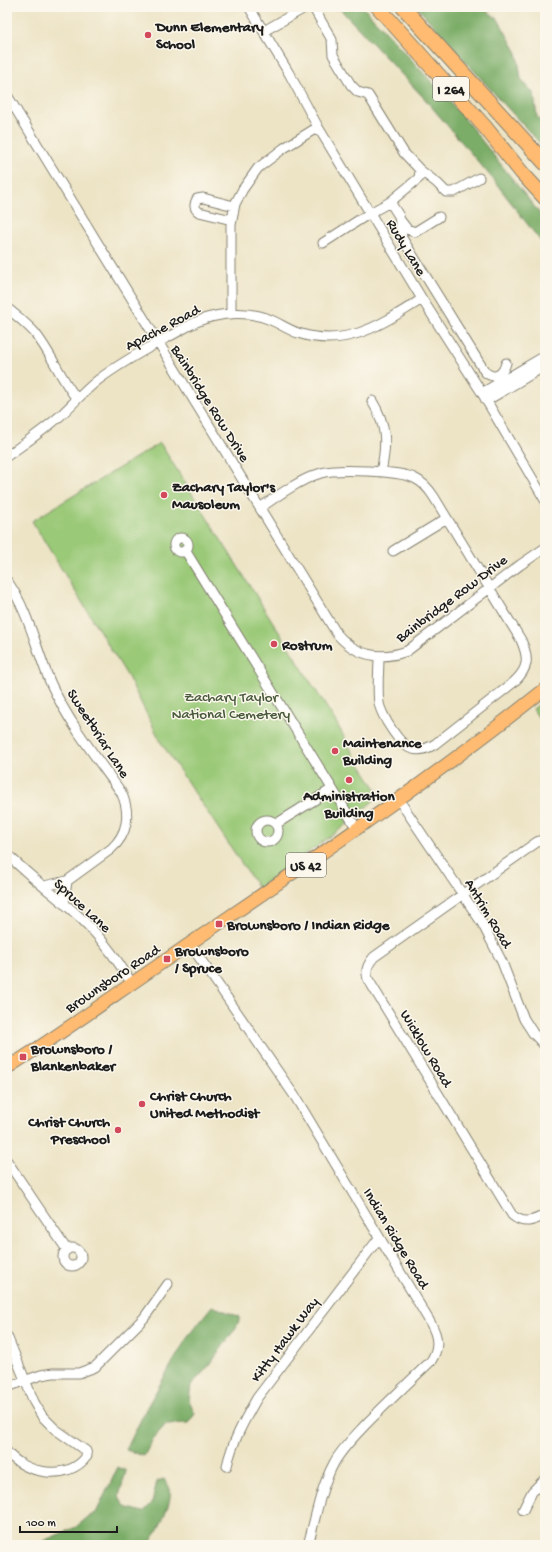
<svg xmlns="http://www.w3.org/2000/svg" width="552" height="1552" font-family="'Gochi Hand',sans-serif">
<style>
.green{fill:#9ac977;stroke:#5b724a}
.forest{fill:#7bad68;stroke:#4c6442}
.lines{fill:none;stroke-linecap:round;stroke-linejoin:round}
.minor-casing{stroke:#848071;stroke-width:11}
.major-casing{stroke:#848071;stroke-width:14}
.highway-casing{stroke:#848071;stroke-width:16}
.minor{stroke:#fff;stroke-width:9}
.major{stroke:#febb71;stroke-width:12}
.highway{stroke:#febb71;stroke-width:14}
.poi-dot{fill:#d1495b;stroke:#fbf7ec;stroke-width:1.5}
.labels{text-anchor:middle;stroke-width:3;stroke-linejoin:round;paint-order:stroke}
.shield{fill:#fbf7ec;stroke:#5f5e5a;stroke-width:1}
.shield-label{font-size:14px;font-weight:bold;fill:#1c1c1c}
.poi-label{font-size:15px;font-weight:bold;fill:#1c1c1c;stroke:#fbf7ec;text-anchor:start}
.street-label{font-size:15px;fill:#1c1c1c;stroke:#fbf7ec}
.park-label{font-size:15px;fill:#48593c;stroke:#fbf7ec}
</style>
<rect width="100%" height="100%" fill="#fbf7ec"/>
<filter id="ink" filterUnits="userSpaceOnUse"><feTurbulence type="fractalNoise" baseFrequency=".025" numOctaves="2"/><feDisplacementMap in="SourceGraphic" scale="8" xChannelSelector="R" yChannelSelector="G"/><feConvolveMatrix kernelMatrix="1 2 1 2 8 2 1 2 1" color-interpolation-filters="sRGB"/></filter>
<filter id="wash" filterUnits="userSpaceOnUse"><feTurbulence type="fractalNoise" baseFrequency=".012" numOctaves="4" result="noise"/><feDisplacementMap in="SourceGraphic" scale="16" xChannelSelector="R" yChannelSelector="G"/><feGaussianBlur stdDeviation="0.9" result="paint"/><feColorMatrix in="noise" values="0 0 0 0 0 0 0 0 0 0 0 0 0 0 0 0 0 1.4 0 .05"/><feComposite in="paint" operator="in"/></filter>
<g filter="url(#wash)">
<rect width="100%" height="100%" fill="#ede4c6"/>
<!-- green -->
<path class="green" d="M 160,443 L 337,724 L 354,755 L 380,795 L 342,828 L 258,888 L 162,744 L 128,677 L 32,521 Z
M 545,700 L 545,728 L 533,709 Z"/>
<!-- forest -->
<path class="forest" d="M 320,7 L 363,7 L 460,113 L 545,220 L 545,247 L 492,178 L 424,98 L 340,9 L 332,9 L 322,12 Z
M 417,7 L 481,7 L 498,19 L 517,53 L 521,79 L 534,94 L 537,117 L 545,124 L 545,149 L 493,92 Z
M 212,1306 L 240,1317 L 237,1326 L 209,1366 L 191,1385 L 189,1400 L 195,1414 L 188,1423 L 166,1424 L 153,1439 L 144,1456 L 126,1450 L 147,1407 L 188,1336 Z
M 118,1467 L 126,1471 L 119,1496 L 125,1507 L 143,1512 L 152,1503 L 157,1481 L 164,1479 C 166,1482 170,1487 170,1490 C 173,1502 156,1536 148,1545 L 38,1545 L 43,1541 L 76,1527 L 88,1517 L 96,1513 Z"/>
</g>
<g filter="url(#ink)">
<g class="lines">
<!-- minor casing -->
<g class="minor-casing">
<path id="minor" d="M 249,7 L 290,75 L 318,127 L 422,299 L 482,393 L 545,500
M 313,7 L 332,40 L 333,55 L 351,85 L 358,92 L 368,95 L 404,153 L 420,170 L 419,178 L 390,202 L 370,213 L 323,243
M 264,31 L 306,7
M 7,95 L 337,634 C 356,656 379,661 407,651 L 520,565 L 545,548
M 420,170 L 437,183 L 446,192 L 454,192 L 479,178
M 390,202 L 399,216 L 402,238 L 485,372 C 495,380 503,375 506,363
M 232,220 L 199,212 C 194,209 194,204 197,199 L 203,198 L 234,206
M 400,220 L 407,229 L 415,232 L 439,217
M 7,308 C 17,316 26,323 35,333 C 51,353 61,379 77,399
M 231,314 L 231,225 L 235,204 L 243,189 L 258,168 L 284,148 L 318,127
M 482,393 L 545,356
M 372,401 C 387,425 387,444 381,472
M 486,401 L 545,366
M 7,456 C 25,443 44,430 60,416 C 73,404 84,391 98,380 C 119,364 144,350 168,337 C 182,330 195,320 211,317 C 231,312 252,312 271,320 C 280,324 289,330 298,333 C 347,349 382,324 422,299
M 260,508 C 277,496 301,479 321,473 C 337,468 399,471 414,478 C 423,482 429,489 434,497 L 521,640 C 529,658 529,668 514,682 L 435,744 C 411,759 399,742 387,722 C 384,716 380,710 379,703 C 377,688 379,671 379,656
M174 545a7 7 0 1 1 14 0a7 7 0 1 1-14 0Z
M 185,550 L 357,829
M 393,551 L 447,518
M 7,581 C 29,611 36,650 51,684 C 69,723 96,757 121,792 C 131,813 128,834 111,849 L 67,881 L 44,886
M 399,800 L 482,923 L 502,962 L 524,1019 L 533,1033 L 545,1046
M256 831a11 11 0 1 1 22 0a11 11 0 1 1-22 0Z
M 276,824 L 332,789
M 545,839 L 537,842 L 374,957 C 368,964 365,970 368,979 L 512,1215 C 524,1225 533,1221 545,1215
M 7,854 C 28,875 52,893 74,912 C 97,932 116,957 132,984
M 64,904 L 67,881
M 190,944 L 296,1098 L 430,1322 C 438,1336 440,1347 431,1361 C 409,1382 388,1402 367,1423 C 355,1436 342,1448 334,1463 C 320,1489 316,1517 308,1545
M 7,1056 L 14,1064
M 7,1161 L 67,1250
M63 1257a9 9 0 1 1 18 0a9 9 0 1 1-18 0Z
M 7,1336 L 34,1402 L 42,1416 L 55,1429 L 86,1451 L 87,1456 C 68,1482 25,1474 7,1452
M 7,1387 L 41,1375 L 53,1373 L 79,1373 L 95,1367 L 144,1318 L 168,1284
M 227,1466 C 232,1442 245,1419 257,1398 L 379,1238
M 523,1510 L 532,1492 L 545,1479"/>
</g>
<!-- major casing -->
<g class="major-casing">
<path id="major" d="M 7,1068 C 61,1034 113,996 166,960 C 294,872 424,786 545,689"/>
</g>
<!-- highway casing -->
<g class="highway-casing">
<path id="highway" d="M 378,7 L 485,127 L 522,173 L 545,198
M 403,7 L 545,163"/>
</g>
<!-- minor -->
<use href="#minor" class="minor"/>
<!-- major -->
<use href="#major" class="major"/>
<!-- highway -->
<use href="#highway" class="highway"/>
</g>
</g>
<!-- markers -->
<g class="poi-dot">
<circle cx="148" cy="35" r="4"/>
<circle cx="164" cy="495" r="4"/>
<circle cx="274" cy="644" r="4"/>
<circle cx="335" cy="751" r="4"/>
<circle cx="349" cy="780" r="4"/>
<rect x="215" y="920" width="8" height="8" rx="2"/>
<rect x="163" y="955" width="8" height="8" rx="2"/>
<rect x="19" y="1053" width="8" height="8" rx="2"/>
<circle cx="142" cy="1104" r="4"/>
<circle cx="118" cy="1130" r="4"/>
</g>
<g class="labels">
<!-- shield labels -->
<g class="shield">
<rect x="433" y="77" width="36" height="24" rx="3"/>
<rect x="286" y="853" width="40" height="24" rx="3"/>
</g>
<g class="shield-label">
<text x="451" y="94">I 264</text>
<text x="306" y="870">US 42</text>
</g>
<!-- poi labels -->
<g class="poi-label">
<text x="156" y="31">Dunn Elementary<tspan x="156" dy="17">School</tspan></text>
<text x="172" y="491">Zachary Taylor's<tspan x="172" dy="17">Mausoleum</tspan></text>
<text x="282" y="649">Rostrum</text>
<text x="343" y="747">Maintenance<tspan x="343" dy="17">Building</tspan></text>
<text x="349" y="800" text-anchor="middle">Administration<tspan x="349" dy="17">Building</tspan></text>
<text x="227" y="929">Brownsboro / Indian Ridge</text>
<text x="175" y="955">Brownsboro<tspan x="175" dy="17">/ Spruce</tspan></text>
<text x="31" y="1053">Brownsboro /<tspan x="31" dy="17">Blankenbaker</tspan></text>
<text x="150" y="1100">Christ Church<tspan x="150" dy="17">United Methodist</tspan></text>
<text x="110" y="1126" text-anchor="end">Christ Church<tspan x="110" dy="17">Preschool</tspan></text>
</g>
<!-- street labels -->
<g class="street-label">
<text transform="translate(407 247) rotate(59)" y="5">Rudy Lane</text>
<text transform="translate(162 327) rotate(-28)" y="5">Apache Road</text>
<text transform="translate(211 403) rotate(58)" y="5">Bainbridge Row Drive</text>
<text transform="translate(451 598) rotate(-37)" y="5">Bainbridge Row Drive</text>
<text transform="translate(99 733) rotate(57)" y="5">Sweetbriar Lane</text>
<text transform="translate(83 905) rotate(43)" y="5">Spruce Lane</text>
<text transform="translate(489 913) rotate(59)" y="5">Antrim Road</text>
<text transform="translate(112 978) rotate(-34)" y="5">Brownsboro Road</text>
<text transform="translate(427 1048) rotate(59)" y="5">Wicklow Road</text>
<text transform="translate(397 1238) rotate(59)" y="5">Indian Ridge Road</text>
<text transform="translate(284 1339) rotate(-53)" y="5">Kitty Hawk Way</text>
</g>
<!-- park labels -->
<g class="park-label">
<text x="231" y="701">Zachary Taylor<tspan x="231" dy="17">National Cemetery</tspan></text>
</g>
</g>
<!-- margin -->
<rect width="552" height="1552" fill="none" stroke="#fbf7ec" stroke-width="24"/>
<!-- scale -->
<path d="M20 1526v6h97v-6" fill="none" stroke="#1c1c1c" stroke-width="2"/>
<text x="26" y="1526" font-size="12" fill="#1c1c1c" stroke="#fbf7ec" stroke-width="3" paint-order="stroke">100 m</text>
</svg>
